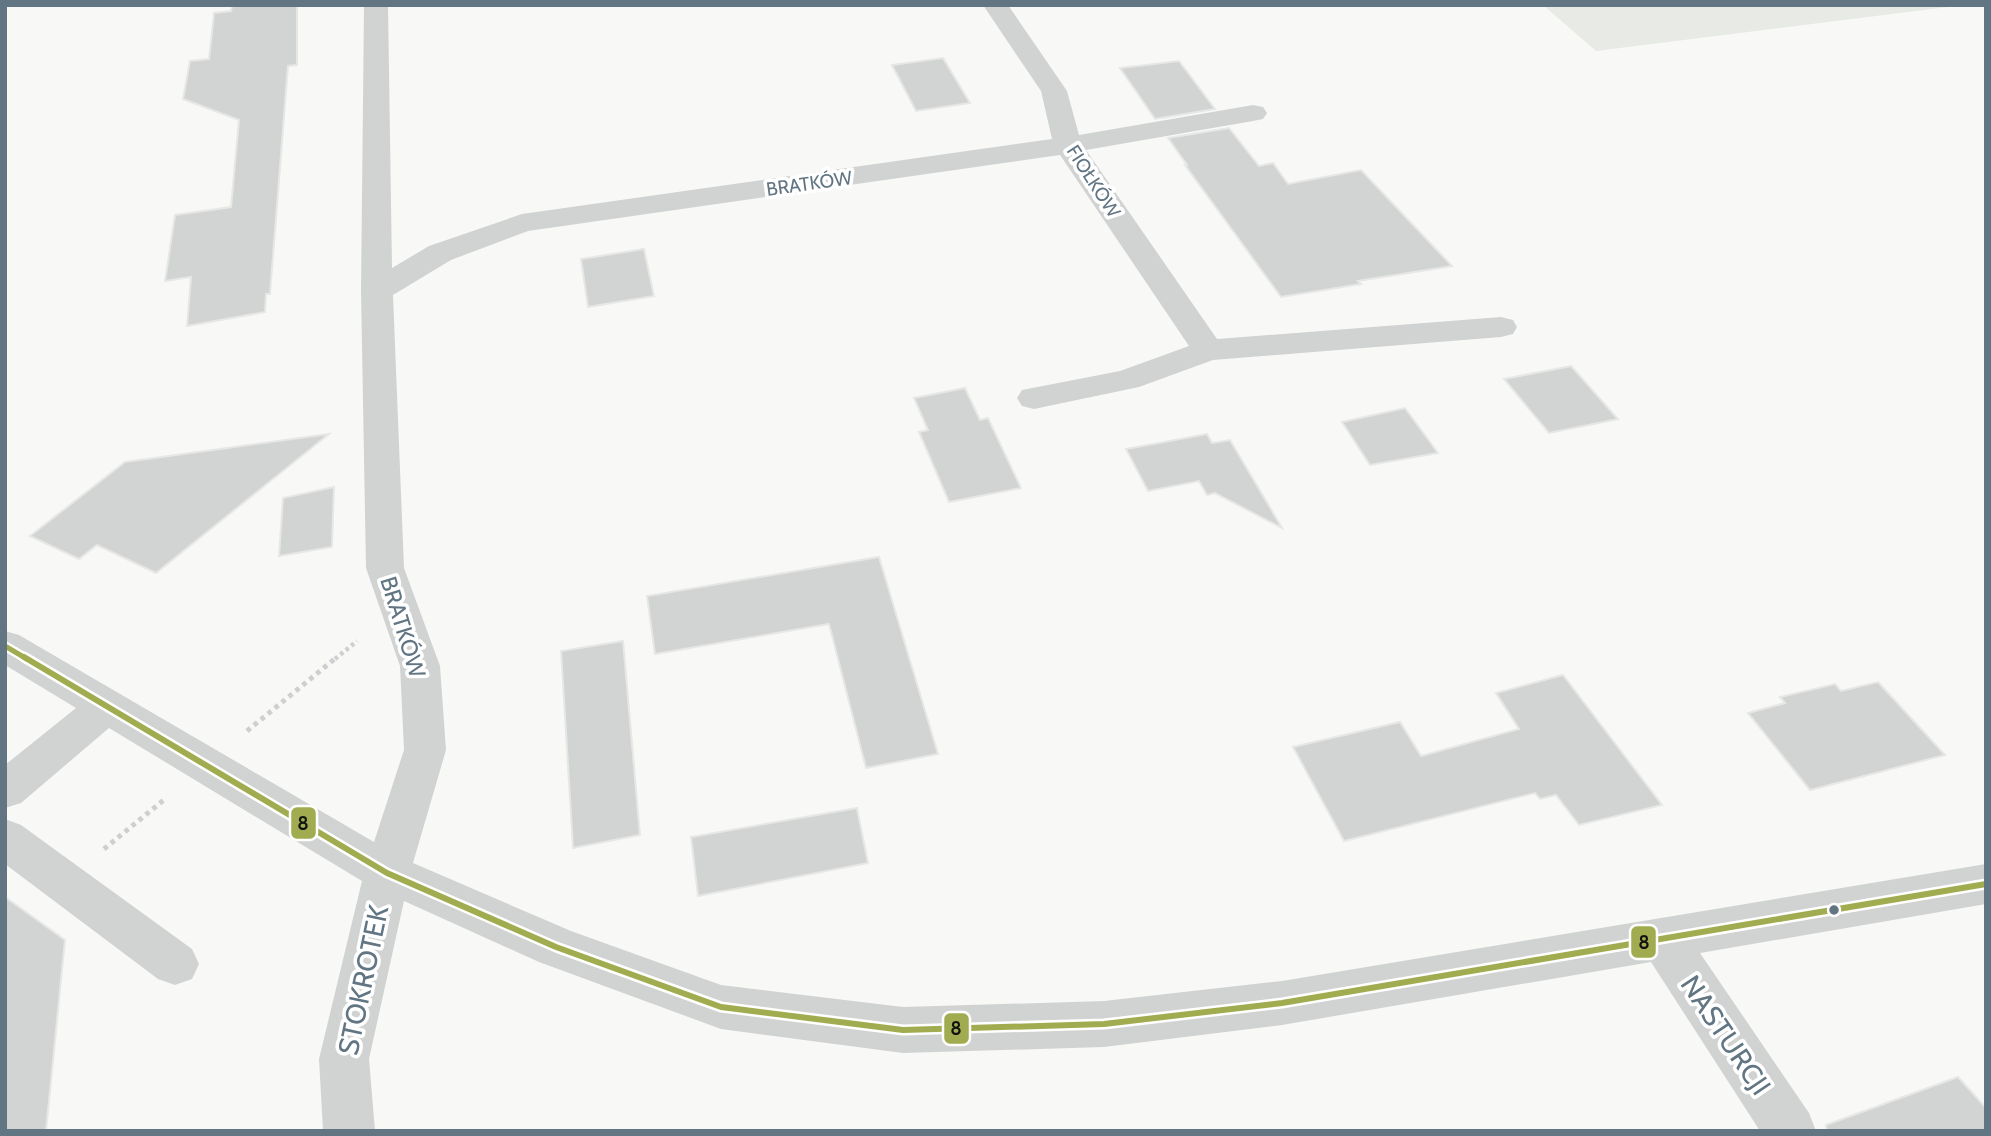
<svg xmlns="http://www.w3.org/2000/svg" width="1991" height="1136" font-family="Cabin,sans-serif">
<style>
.green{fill:#e8ebe5}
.building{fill:#d2d4d4;stroke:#e7e7e6;stroke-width:2}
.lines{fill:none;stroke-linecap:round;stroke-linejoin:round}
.path-far1{stroke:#cecfd0;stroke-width:4.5;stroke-dasharray:3.5 3.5;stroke-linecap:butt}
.path{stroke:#cecfd0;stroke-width:5;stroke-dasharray:4.5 4.5;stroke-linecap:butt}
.minor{fill:#d1d3d3;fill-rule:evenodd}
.bus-1-far1-casing{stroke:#fff;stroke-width:10}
.bus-1-casing{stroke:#fff;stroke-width:11}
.bus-1-far1{stroke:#a0ac4f;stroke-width:5}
.bus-1{stroke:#a0ac4f;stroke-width:6}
.bus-dot{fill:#617583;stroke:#fff;stroke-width:2.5}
.labels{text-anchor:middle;stroke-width:7;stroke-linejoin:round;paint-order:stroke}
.far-street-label{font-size:19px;fill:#617583;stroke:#fff}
.street-label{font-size:23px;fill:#617583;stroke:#fff}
.near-street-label{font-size:28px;fill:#617583;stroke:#fff}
.line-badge{stroke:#fff;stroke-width:2.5}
.pale-badge-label{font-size:19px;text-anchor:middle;font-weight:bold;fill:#111}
</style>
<rect width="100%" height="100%" fill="#f8f8f7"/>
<!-- green -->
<path class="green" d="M 1543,5 L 1964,5 L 1596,51 Z"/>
<!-- building -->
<path class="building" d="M 232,5 L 297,5 L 297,65 L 288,66 L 270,294 L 266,294 L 265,312 L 187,326 L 191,277 L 165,281 L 175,215 L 231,207 L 239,120 L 183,99 L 190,61 L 209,59 L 214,13 L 231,11 Z
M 943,58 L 970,103 L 916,111 L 892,65 Z
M 1179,61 L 1215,109 L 1155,119 L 1120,68 Z
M 1229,128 L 1259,166 L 1273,163 L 1288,184 L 1361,170 L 1452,266 L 1358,281 L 1361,284 L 1281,297 L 1185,165 L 1187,165 L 1168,138 Z
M 644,249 L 654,296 L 588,307 L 581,259 Z
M 1571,366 L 1618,419 L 1549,433 L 1504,379 Z
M 965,388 L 980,420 L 988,418 L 1021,488 L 949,502 L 919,432 L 928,430 L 914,398 Z
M 1405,408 L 1438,453 L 1370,465 L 1342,422 Z
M 329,434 L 156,573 L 97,545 L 79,559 L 30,536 L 125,462 Z
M 1207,434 L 1212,443 L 1230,440 L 1282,528 L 1215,493 L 1207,495 L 1199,481 L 1148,491 L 1126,449 Z
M 334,487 L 332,547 L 279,556 L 283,498 Z
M 879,557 L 938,754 L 866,768 L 829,624 L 655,654 L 647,596 Z
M 623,641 L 640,835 L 573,848 L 561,651 Z
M 1563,675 L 1662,805 L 1579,825 L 1556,795 L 1540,799 L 1535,793 L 1344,841 L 1293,747 L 1400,722 L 1421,756 L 1519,729 L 1496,693 Z
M 1878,682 L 1945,755 L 1810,790 L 1748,713 L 1785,703 L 1780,697 L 1835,684 L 1841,691 Z
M 857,808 L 868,863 L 698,896 L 691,837 Z
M 5,897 L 65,940 L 46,1131 L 5,1131 Z
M 1958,1077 L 1986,1108 L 1986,1131 L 1827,1131 L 1826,1125 Z"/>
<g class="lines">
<!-- path-far1 -->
<path class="path-far1" d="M 335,659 L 357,641"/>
<!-- path -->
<path class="path" d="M 247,731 L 337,657
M 104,849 L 165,799"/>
<!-- minor -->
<path class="minor" d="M 364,5 L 388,5 L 392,268 L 429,246 L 522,214 L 1052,139 L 1041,91 L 983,5 L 1008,5 L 1067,91 L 1079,135 L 1253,105 L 1263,107 L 1267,113 L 1263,119 L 1253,121 L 1086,150 L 1217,339 L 1501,317 L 1513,320 L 1517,327 L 1513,334 L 1501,337 L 1213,360 L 1139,387 L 1034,409 L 1022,406 L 1017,398 L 1022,390 L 1120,371 L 1189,346 L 1060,155 L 528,231 L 451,260 L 393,295 L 404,568 L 440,666 L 446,750 L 413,863 L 571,931 L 721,985 L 903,1007 L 1104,1001 L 1282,981 L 1986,864 L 1986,904 L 1700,953 L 1809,1113 L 1816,1131 L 1760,1131 L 1651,962 L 1282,1025 L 1104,1047 L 903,1053 L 721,1029 L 539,962 L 404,901 L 369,1059 L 375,1131 L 323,1131 L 319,1059 L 362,881 L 109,728 L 21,803 L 5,808 L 5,765 L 76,708 L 5,665 L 5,631 L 19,635 L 374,842 L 404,750 L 400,666 L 366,568 L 361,291 Z
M 5,819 L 21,825 L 192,949 L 199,964 L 192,979 L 175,985 L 158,979 L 5,864 Z"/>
<!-- bus-1-far1 casing -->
<g class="bus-1-far1-casing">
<path id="bus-1-far1" d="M 5,646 L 27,659"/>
</g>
<!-- bus-1 casing -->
<g class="bus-1-casing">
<path id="bus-1" d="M 24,657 L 387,873 L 556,947 L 721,1007 L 903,1030 L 1104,1024 L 1282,1003 L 1986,884"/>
</g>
<!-- bus-1-far1 -->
<use href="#bus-1-far1" class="bus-1-far1"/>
<!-- bus-1 -->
<use href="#bus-1" class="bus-1"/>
</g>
<!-- markers -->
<circle class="bus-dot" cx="1834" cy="910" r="6"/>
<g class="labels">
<!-- far-street labels -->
<g class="far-street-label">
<text transform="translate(1094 181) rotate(57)" y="7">FIOŁKÓW</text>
<text transform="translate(809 183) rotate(-8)" y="7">BRATKÓW</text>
</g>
<!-- street labels -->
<g class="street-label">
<text transform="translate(403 627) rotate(73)" y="8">BRATKÓW</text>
</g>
<!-- near-street labels -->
<g class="near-street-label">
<text transform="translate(363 980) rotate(-78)" y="10">STOKROTEK</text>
<text transform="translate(1726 1035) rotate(56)" y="10">NASTURCJI</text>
</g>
</g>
<g class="line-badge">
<rect x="290" y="806" width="27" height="34" rx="7" fill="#a0ac4f"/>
<rect x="1630" y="925" width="27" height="34" rx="7" fill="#a0ac4f"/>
<rect x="943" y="1012" width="27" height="33" rx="7" fill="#a0ac4f"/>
</g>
<g class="pale-badge-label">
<text x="303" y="830">8</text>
<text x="1644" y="949">8</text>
<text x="956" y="1035">8</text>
</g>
<!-- border -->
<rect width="1991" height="1136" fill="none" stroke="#617583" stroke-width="14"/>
</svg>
